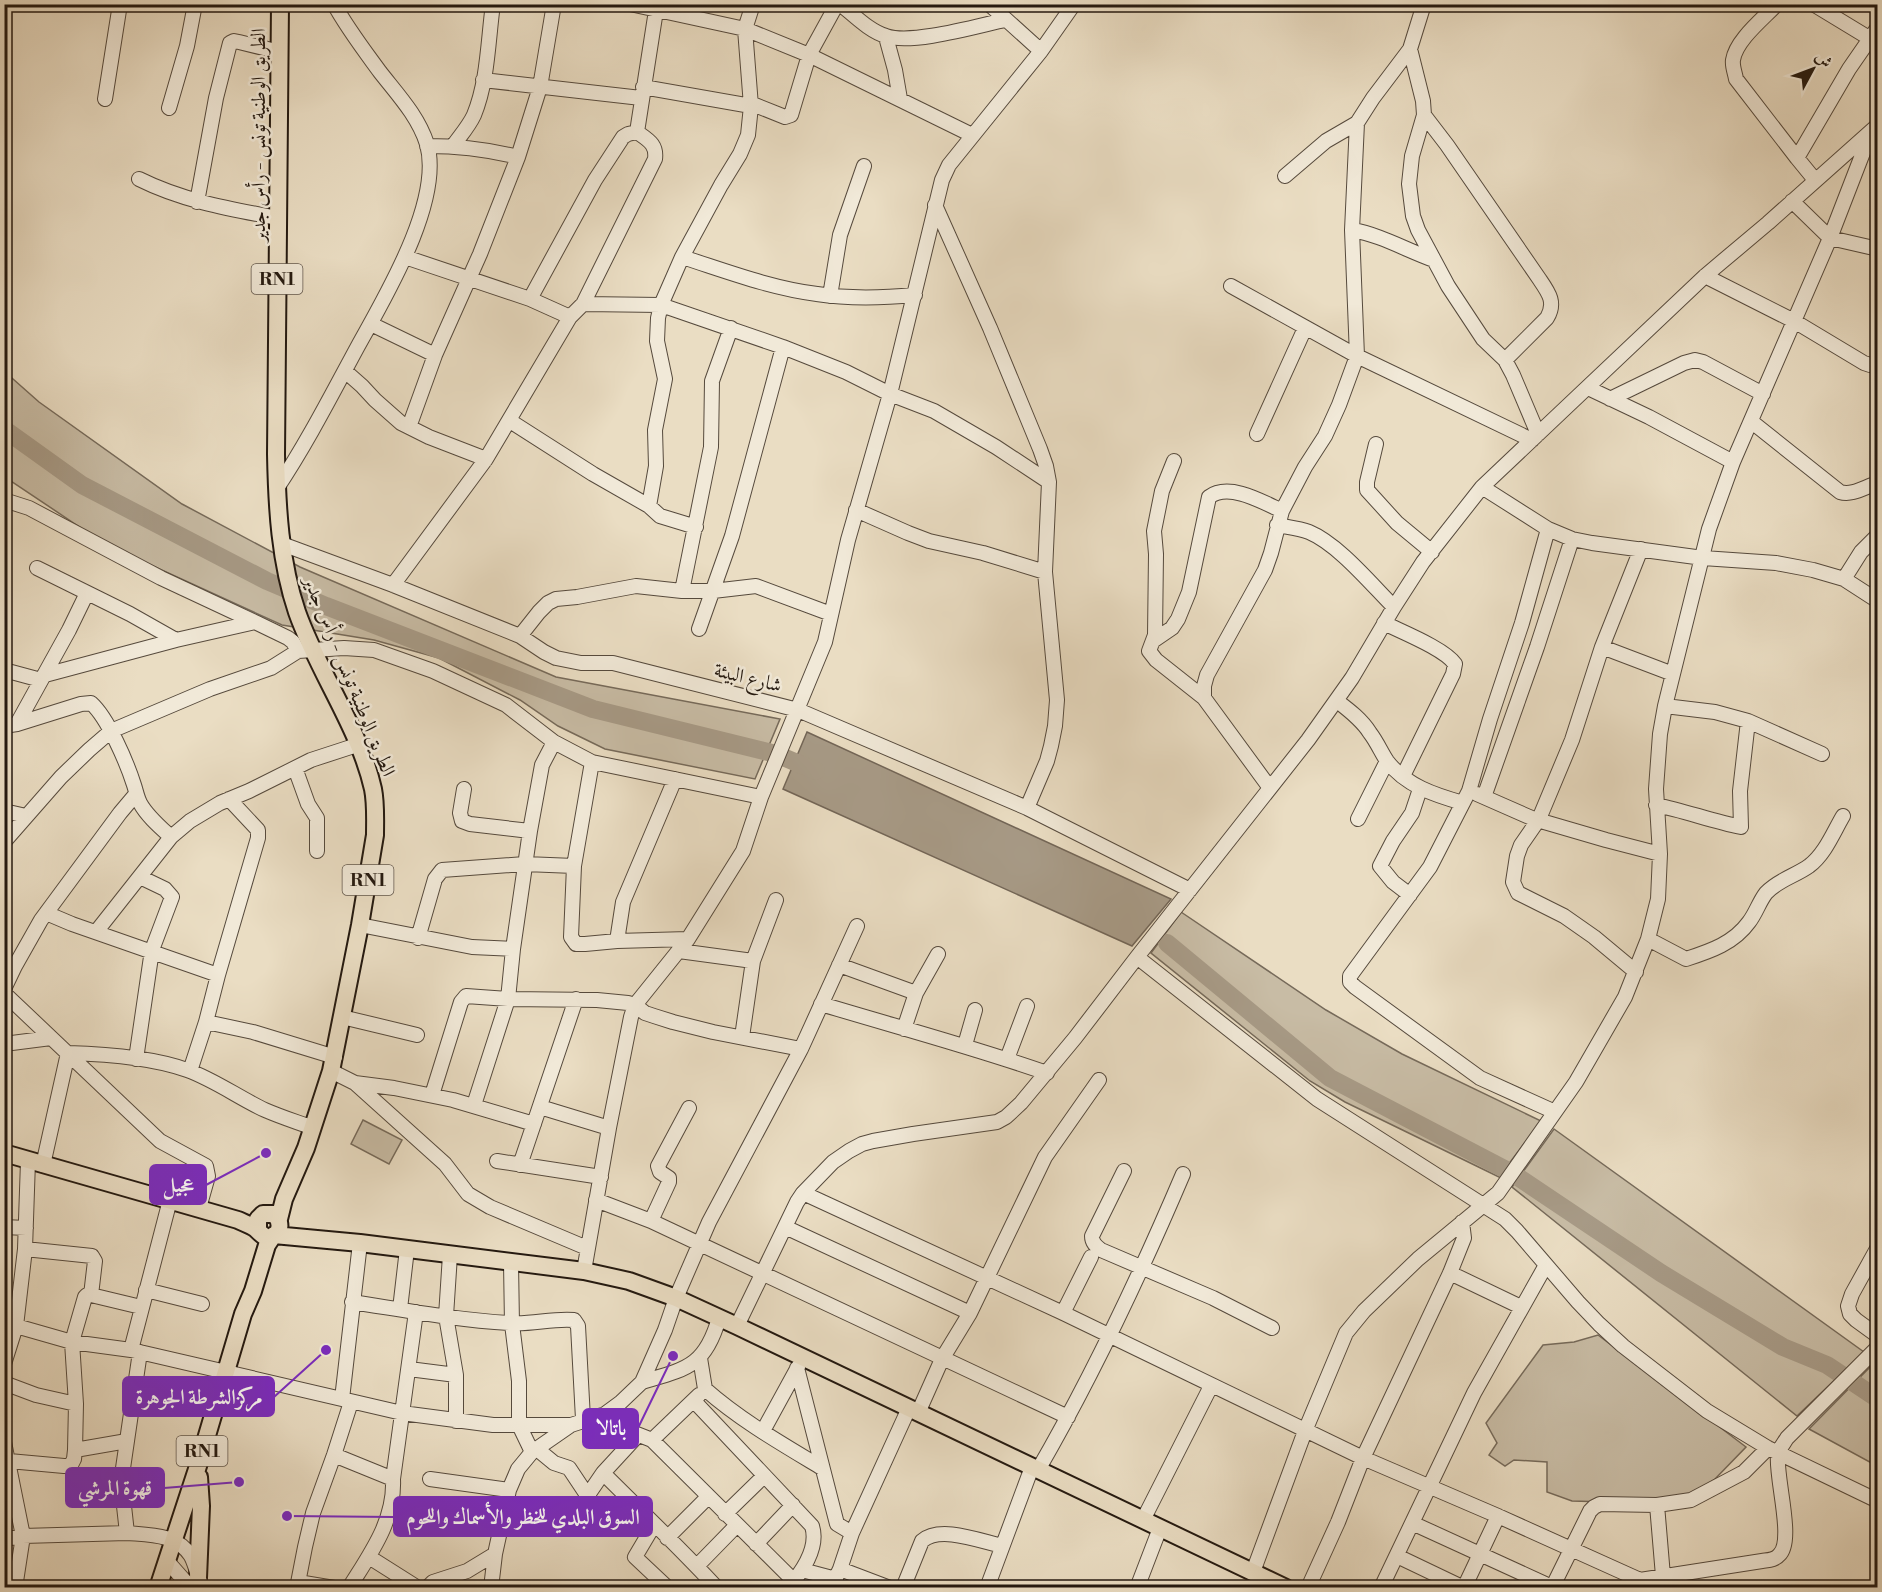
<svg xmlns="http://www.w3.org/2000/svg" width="1882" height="1592" font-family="'Libre Bodoni',Amiri,serif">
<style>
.green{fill:#c8bca5;stroke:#766a5a;stroke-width:1.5}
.water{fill:#a79a86;stroke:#736657;stroke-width:1.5}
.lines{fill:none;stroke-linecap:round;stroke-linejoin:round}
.river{stroke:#a79a86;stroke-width:18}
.minor-casing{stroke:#564a3d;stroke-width:16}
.major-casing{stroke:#241910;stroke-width:20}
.minor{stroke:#f1e9d8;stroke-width:14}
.major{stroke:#eaddc3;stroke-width:16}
.labels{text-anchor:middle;stroke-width:5;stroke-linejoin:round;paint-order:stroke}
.shield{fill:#f1e9d8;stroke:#62574c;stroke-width:1.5}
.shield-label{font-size:18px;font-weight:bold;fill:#241910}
.street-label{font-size:20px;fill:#241910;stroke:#f1e9d8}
.leader{fill:none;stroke:#7b2cbf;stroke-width:2}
.callout-dot{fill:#7b2cbf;stroke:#f1e9d8;stroke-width:2}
.callout{fill:#7b2cbf;stroke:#7b2cbf;stroke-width:2}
.callout-label{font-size:21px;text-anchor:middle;font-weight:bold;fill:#fff}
</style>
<rect width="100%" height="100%" fill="#eaddc3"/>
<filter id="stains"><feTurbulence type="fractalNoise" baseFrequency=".00333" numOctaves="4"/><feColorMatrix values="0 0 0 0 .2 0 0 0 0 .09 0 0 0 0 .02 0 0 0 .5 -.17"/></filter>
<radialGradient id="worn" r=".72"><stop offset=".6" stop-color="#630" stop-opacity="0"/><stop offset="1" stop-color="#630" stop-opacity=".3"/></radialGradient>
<!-- green -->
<path class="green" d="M 4,371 L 39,402 L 182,504 L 300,567 L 556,677 L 780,719 L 755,779 L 605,749 L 558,726 L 520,700 L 439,658 L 374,640 L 282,625 L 142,561 L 90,534 L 5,477 Z
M 1181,912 L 1326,1010 L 1402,1054 L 1541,1121 L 1499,1177 L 1345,1102 L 1310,1081 L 1151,953 Z
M 363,1120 L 402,1140 L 389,1164 L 351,1144 Z
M 1554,1129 L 1864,1352 L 1797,1416 L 1512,1187 Z
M 1598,1335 L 1746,1447 L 1715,1479 L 1692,1495 L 1648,1501 L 1608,1502 L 1572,1501 L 1547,1492 L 1547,1462 L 1514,1460 L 1505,1466 L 1489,1455 L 1497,1443 L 1486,1423 L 1543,1345 L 1574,1342 Z
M 1876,1361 L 1878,1362 L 1877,1466 L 1809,1429 Z"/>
<!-- water -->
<path class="water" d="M 807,732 L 1171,899 L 1132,946 L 783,789 Z"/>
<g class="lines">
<!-- river -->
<path class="river" d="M 4,429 L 82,485 L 267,581 L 326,606 L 593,709 L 776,754 L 816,771
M 1167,943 L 1330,1078 L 1512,1173 L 1661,1273 L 1783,1347 L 1827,1365 L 1878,1399"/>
<!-- minor casing -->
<g class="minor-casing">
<path id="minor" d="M 630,4 L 745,29 L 809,55 L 972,135
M 840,4 C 854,15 869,31 886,36 C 912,45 977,26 1005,20
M 989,4 L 1041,51
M 1777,4 C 1763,19 1736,40 1733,60 C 1732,66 1735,73 1736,79 L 1797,158
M 1813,4 L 1869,38
M 886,37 L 895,70 L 900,99
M 1410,49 L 1423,101 L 1424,115 L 1412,156 L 1409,184 L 1413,216 L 1418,230 L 1448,286 L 1483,339 L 1505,360 L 1513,375 L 1538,434
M 483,80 L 641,98
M 643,87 L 751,106
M 105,99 L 120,4
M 750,103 L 785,117 L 791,115 L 809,55 L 837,4
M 169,108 L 187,46 L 195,4
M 1424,115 L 1447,145 L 1540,280 C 1549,293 1556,303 1547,318 L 1505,360
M 637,132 L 657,4
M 427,146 C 460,146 486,149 518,157
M 453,146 C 460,136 469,126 474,115 C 488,81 488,40 493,4
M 1285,176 L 1326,141 L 1357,123 L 1373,98 L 1410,49 L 1424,4
M 139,179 C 183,201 230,209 278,218
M 1815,180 L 1797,158 L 1849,69 L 1878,27
M 1792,201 L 1830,238 L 1878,249
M 197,202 L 216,98 L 230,43 L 234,41 L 239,42 L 280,52
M 935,205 L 990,328 L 1040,449 L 1046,466 L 1049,482 L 1045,572 L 1057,700 L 1055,726 L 1051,746 L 1047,761 L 1027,808
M 1352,230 C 1381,235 1406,250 1434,260
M 405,257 L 530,299 L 570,317
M 682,257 C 726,271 770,288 817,294 C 849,299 882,298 915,295
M 1705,276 L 1794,321 L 1864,363 L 1870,365 L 1878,363
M 1231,286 L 1357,356 L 1532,440
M 830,296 L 840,235 L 864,166
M 583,304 L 661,305 L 682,257 L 721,185 L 740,154 L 748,135 L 751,106 L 745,29 L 753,4
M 371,324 L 435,355
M 345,371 L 362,386 L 375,400 L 401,423 L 429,437 L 486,459
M 1588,388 L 1649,417 L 1733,462
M 1610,399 L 1684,363 L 1695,360 L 1703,362 L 1763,394
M 510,421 L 593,474 L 649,506 L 660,516 L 696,527
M 1752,422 L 1840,492 C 1853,496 1866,486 1878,483
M 409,427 L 435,355 L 480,254 L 518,157 L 540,87 L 554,4
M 1257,434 L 1305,328
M 1376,444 L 1367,482 L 1367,490 L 1397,523 L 1432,552
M 1174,461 L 1162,491 L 1154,531 L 1156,554 L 1155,635 L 1149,651 L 1156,660 L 1204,698
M 1482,487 L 1548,529 L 1572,539 L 1592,543 L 1703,558 L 1776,563 L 1813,570 L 1844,579 L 1878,601
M 277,488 C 307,443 332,394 358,346 C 385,297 443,201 427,144 C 418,116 398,95 380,72 C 364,50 347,28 334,4
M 4,500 L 29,508 L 161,578 L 255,622
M 649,506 L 656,466 L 655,430 L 665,379 L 657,341 L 658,318 L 661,305 L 783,347 L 846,372 L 890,394 L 934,411 L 996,447 L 1049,482
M 856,510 L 908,533 L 929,541 L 983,553 L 1045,572
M 1277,525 C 1287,527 1299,528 1309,532 C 1338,544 1371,584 1394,607
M 1548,529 L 1522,623 L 1490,719 L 1469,791 L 1430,867 L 1350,976 L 1350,982 L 1355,987 L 1480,1078 L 1555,1112
M 282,544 L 393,585 L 520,636 L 544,652 L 556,658 L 581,663 L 613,663 L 798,710 L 1027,808 L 1190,890
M 37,568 L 130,614 L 176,640
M 1844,579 L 1861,552 L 1878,535
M 393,585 L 486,459 L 570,317 L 583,304 L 655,159 C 657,144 648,140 637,132 L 628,134 L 623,137 L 595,180 L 530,299
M 682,591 L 711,447 L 712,381 L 731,328
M 1384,623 C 1402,632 1445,649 1455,664 L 1453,674 L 1403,776
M 699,629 L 732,536 L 783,347
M 520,636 L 539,612 L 548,603 L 556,599 L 577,597 L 636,586 L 682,591 L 713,591 L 756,586 L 831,614
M 1153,641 L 1172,628 L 1178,619 L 1189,592 L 1209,497 C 1229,482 1263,502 1282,511
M 1602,647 L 1673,674
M 4,670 L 41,680
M 45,675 L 176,640 L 255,622 L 288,638 L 293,642 L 298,651
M 1337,701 C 1349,710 1362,720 1370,733 C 1377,742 1381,752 1387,761 C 1406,786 1435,795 1463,803
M 1665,706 L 1715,712 L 1748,721 L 1822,754
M 17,724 L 69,630 L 87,593
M 4,726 L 17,724 L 81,704 L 91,703 C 108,718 127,763 134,785 C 136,791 137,797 140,803 C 147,816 160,827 171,837
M 592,762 L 574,866 L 571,937 L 576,944 L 585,944 L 617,941 L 688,939
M 295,768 L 308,804 L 317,818 L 317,851
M 1270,788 L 1204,698 L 1204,686 L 1207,675 L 1265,570 L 1271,553 L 1282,511 L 1305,467 L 1325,436 L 1339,405 L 1357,356 L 1352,230 L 1357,123
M 464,789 L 460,813 L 462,821 L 470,824 L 530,831
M 1477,794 L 1534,819 L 1606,840 L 1660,854
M 1484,797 L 1537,647 L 1572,539
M 1656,805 C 1685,811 1712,821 1741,827 L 1740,791 L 1748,721
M 4,811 L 26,816
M 1358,819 L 1387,761
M 4,842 L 61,777 L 89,750 L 111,731 L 210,689 L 271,668 L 298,651 L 344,648 L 374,650 L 433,671 L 506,705 L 554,742 L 592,762 L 761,797
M 1410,895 L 1393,882 L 1380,866 L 1393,841 L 1412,813 L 1420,789
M 46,913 L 72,924 L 218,975
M 360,925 L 472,947 L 513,949
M 96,932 L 171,837 L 190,821 L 220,803 L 249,791 L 311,760 L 357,745
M 418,938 L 435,879 L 442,870 L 525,864 L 574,866
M 1648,939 L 1686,959 C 1711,951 1734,943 1749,922 C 1756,913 1759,902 1766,893 C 1778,880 1795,876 1809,866 C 1825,854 1833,833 1843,816
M 617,941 L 623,902 L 675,779
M 679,951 L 753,961
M 1137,957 L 1317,1099 L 1505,1219 L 1517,1231 L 1578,1302 L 1599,1324 L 1623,1346 L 1707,1411 L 1768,1448 L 1878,1501
M 839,965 L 916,993
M 1636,972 L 1594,937 L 1564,916 L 1518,893 L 1513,882 L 1517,856 L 1521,845 L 1539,819 L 1572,740 L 1602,647 L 1641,549
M 4,989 L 15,966 L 41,920 L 120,813 L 136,794
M 4,993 L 160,1141 L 206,1166 L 208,1176 L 199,1208
M 821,1004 C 897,1027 973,1047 1047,1073
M 342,1017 L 417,1035
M 206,1022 L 253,1032 L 335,1057
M 904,1029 L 916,993 L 938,954
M 742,1037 L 753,961 L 776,900
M 4,1044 L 51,1038
M 965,1045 L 975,1010
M 136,1059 L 152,950 L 172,897 L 165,889 L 140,877
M 1007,1059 L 1027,1006
M 190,1071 L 206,1022 L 218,975 L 258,838 L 258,830 L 229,799
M 331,1071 L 355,1083 L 445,1164 L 468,1194 L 490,1207 L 587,1248
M 355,1083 L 394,1088 L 453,1100 L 534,1124
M 432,1095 L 461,1002 L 466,996 L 508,999 L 597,1000 L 628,1003 L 635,1005 L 645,1013 L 654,1016 L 673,1022 L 713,1032 L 801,1049
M 474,1105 L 508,999 L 513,949 L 530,831 L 542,765 L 554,742
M 540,1107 L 609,1128
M 497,1161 L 601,1177
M 43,1165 L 68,1053 C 104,1054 154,1058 187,1070 C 215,1080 239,1098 265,1110 C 281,1117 297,1122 313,1128
M 520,1165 L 576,999
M 1124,1171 L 1092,1236 C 1092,1243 1096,1246 1101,1250 L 1213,1298 L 1272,1328
M 803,1193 L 1063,1313 L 1363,1458 L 1498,1516 L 1640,1580 L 1762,1561 C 1768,1560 1775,1560 1779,1555 C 1795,1541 1775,1477 1778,1454 C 1779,1449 1784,1443 1787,1438 L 1878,1347
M 596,1200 L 651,1221 L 1068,1417
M 651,1221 L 669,1182 L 669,1178 L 660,1172 L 658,1166 L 689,1108
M 4,1227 L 26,1228
M 785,1227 L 970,1313
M 1878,1247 L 1852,1294 L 1848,1306 L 1850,1314 L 1856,1320 L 1878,1336
M 25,1249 L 92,1256 L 95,1261 L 91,1295
M 450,1255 L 446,1316 L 456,1375 L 456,1421
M 511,1263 L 512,1324 L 519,1381 L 519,1425 L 532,1452
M 584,1271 L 609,1128 L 631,1017 L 635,1005 L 688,939 L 743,851 L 761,797 L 825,642 L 848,540 L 890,394 L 942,180 L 949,165 L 1041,51 L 1074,4
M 1450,1273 L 1521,1307
M 146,1290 L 202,1304
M 352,1302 C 404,1310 456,1320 509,1323 C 531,1325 552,1318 574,1320 L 578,1326 L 583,1419
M 400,1309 L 407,1249
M 1063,1313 L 1091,1257
M 16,1326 L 72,1342 L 131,1350 L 402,1413 L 493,1425 L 571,1425
M 737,1326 L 797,1202 L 803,1193 L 833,1162 L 849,1151 L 862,1144 L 873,1141 L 913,1134 L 997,1122 L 1006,1117 L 1021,1103 L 1075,1038 L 1137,957 L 1308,740 L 1352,678 L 1394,607 L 1423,562 L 1482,487 L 1705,276 L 1768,223 L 1878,125
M 131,1350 L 170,1200
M 700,1358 L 705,1389 C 740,1420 782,1444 822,1468
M 4,1364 L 16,1326 L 25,1249 L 28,1161
M 797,1368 L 837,1524 L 852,1533
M 409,1369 L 456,1375
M 642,1382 C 686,1369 705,1367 719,1318
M 4,1383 L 36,1395 L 76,1404
M 342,1399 L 360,1243
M 694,1401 L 812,1526 C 819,1548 802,1572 788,1588
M 918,1413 L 942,1359 L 970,1313 L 1045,1157 L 1099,1080
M 605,1414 L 614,1425 L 652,1440 L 699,1395
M 763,1431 L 798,1367
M 638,1435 L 603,1473 C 641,1511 680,1548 717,1588
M 652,1440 L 794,1581
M 4,1442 L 23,1536 L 15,1588
M 537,1449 L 554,1463 L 569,1468 L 585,1492 L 588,1493 L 590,1492 L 603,1473
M 75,1450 L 127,1441
M 334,1455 L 393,1479
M 9,1461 L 64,1466 L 71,1465 L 74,1459 L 75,1450 L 76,1404 L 72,1342 L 85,1297 L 87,1295 L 91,1295 L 141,1307
M 1038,1470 C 1093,1375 1140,1275 1183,1174
M 430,1479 L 509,1490
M 1657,1505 L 1663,1576
M 725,1514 L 764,1476
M 1143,1520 L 1211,1386
M 1412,1523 L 1552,1587
M 654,1525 L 635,1557 L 668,1588
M 127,1533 C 150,1535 177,1534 191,1556 C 196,1565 198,1578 202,1588
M 667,1538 L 708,1497
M 4,1539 L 23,1536 L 127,1533 L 123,1497 L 122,1475 L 140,1352
M 756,1544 L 793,1505
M 1397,1556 L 1464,1588
M 369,1557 L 418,1588
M 167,1561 L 191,1588
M 697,1566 L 737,1525
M 840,1569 L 890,1588
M 802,1570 L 836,1579
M 1253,1572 L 1305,1431 L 1346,1333 L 1364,1311 L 1418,1259 L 1498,1193 L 1576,1082 L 1625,997 L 1648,939 L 1658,899 L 1660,854 L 1656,789 L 1660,734 L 1665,706 L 1709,529 L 1733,462 L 1830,238 L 1871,132
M 298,1582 L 334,1588
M 297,1588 L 305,1547 L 313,1513 L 334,1455 L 351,1402
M 349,1588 C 370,1554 395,1521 393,1479 L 416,1312
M 427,1588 L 433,1582 L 467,1571 L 495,1554
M 491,1588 L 495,1554 L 509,1490 L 518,1469 L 532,1452 L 571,1425 L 605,1414 L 620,1403 L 642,1382 L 665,1330 L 676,1298 L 709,1222 L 801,1049 L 857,926
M 831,1588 L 840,1569 L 852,1533 L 909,1408
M 903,1588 L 922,1541 C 940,1525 980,1541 1002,1546
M 987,1588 L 1032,1467
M 1137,1588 L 1160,1528
M 1308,1588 L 1338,1522 L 1363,1458 L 1450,1273 L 1464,1238 L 1462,1222
M 1381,1588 L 1474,1393 L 1546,1265
M 1464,1588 L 1498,1516
M 1552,1588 L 1590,1511 L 1594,1507 L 1600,1504 L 1657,1505 L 1691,1500 L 1744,1472 L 1768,1448"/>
</g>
<!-- major casing -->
<g class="major-casing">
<path id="major" d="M 4,1153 L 238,1220 C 244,1223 251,1225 256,1229 C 259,1232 261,1234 264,1236 C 278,1242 285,1224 274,1214 L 263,1214 L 258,1219 L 258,1231
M 279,1219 L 284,1199 L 306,1148 L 331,1071 L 360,925 L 375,835 C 375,820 376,804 373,789 C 359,727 318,672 297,612 C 280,562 277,507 276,454 L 280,4
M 274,1235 L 360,1243 L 584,1271 L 629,1281 L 676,1298 L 737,1326 L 1286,1588
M 198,1578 L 201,1506 L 199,1477
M 158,1588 L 198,1466 L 243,1314 L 253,1291 L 267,1245 L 273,1236"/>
</g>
<!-- minor -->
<use href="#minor" class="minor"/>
<!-- major -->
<use href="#major" class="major"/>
</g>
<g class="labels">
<!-- shield labels -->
<g class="shield">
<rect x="251.5" y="264" width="51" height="30" rx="4.5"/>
<rect x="342.5" y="865" width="51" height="30" rx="4.5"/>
<rect x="176.5" y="1436" width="51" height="30" rx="4.5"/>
</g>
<g class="shield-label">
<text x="277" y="285">RN1</text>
<text x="368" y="886">RN1</text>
<text x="202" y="1457">RN1</text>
</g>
<!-- street labels -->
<g class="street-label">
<text transform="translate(258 135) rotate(-90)" y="7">الطريق الوطنية تونس - رأس جدير</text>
<text transform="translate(350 676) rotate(68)" y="7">الطريق الوطنية تونس - رأس جدير</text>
<text transform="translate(748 677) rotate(14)" y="7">شارع البيئة</text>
</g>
</g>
<!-- callouts -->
<path class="leader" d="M266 1153L206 1185M326 1350L274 1397M673 1356L638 1428M239 1482L164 1488M287 1516L394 1517"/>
<g class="callout-dot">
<circle cx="266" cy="1153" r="6"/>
<circle cx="326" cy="1350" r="6"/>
<circle cx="673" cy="1356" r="6"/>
<circle cx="239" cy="1482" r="6"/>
<circle cx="287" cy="1516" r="6"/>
</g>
<g class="callout">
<rect x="150" y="1165" width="56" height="39" rx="6"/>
<rect x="123" y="1377" width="151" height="39" rx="6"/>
<rect x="583" y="1409" width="55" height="39" rx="6"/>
<rect x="66" y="1468" width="98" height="39" rx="6"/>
<rect x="394" y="1497" width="258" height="39" rx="6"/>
</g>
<g class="callout-label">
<text x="178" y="1192">عجيل</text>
<text x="199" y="1404">مركزالشرطة الجوهرة</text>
<text x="611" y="1435">باتالا</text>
<text x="115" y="1495">قهوة المرشي</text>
<text x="523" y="1524">السوق البلدي للخظر والأسماك واللحوم</text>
</g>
<!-- margin -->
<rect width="1882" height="1592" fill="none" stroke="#eaddc3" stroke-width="24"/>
<rect x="6" y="6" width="1870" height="1580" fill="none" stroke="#241910" stroke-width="3"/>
<rect x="12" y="12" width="1858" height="1568" fill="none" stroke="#241910" stroke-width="1.5"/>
<!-- north arrow -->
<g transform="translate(1813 69) rotate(49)" stroke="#f1e9d8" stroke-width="4.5" paint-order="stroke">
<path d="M0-4.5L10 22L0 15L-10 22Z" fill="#241910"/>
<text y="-9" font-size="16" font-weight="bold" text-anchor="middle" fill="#241910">ش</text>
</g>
<rect width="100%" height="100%" filter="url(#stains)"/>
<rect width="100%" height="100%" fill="url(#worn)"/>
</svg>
